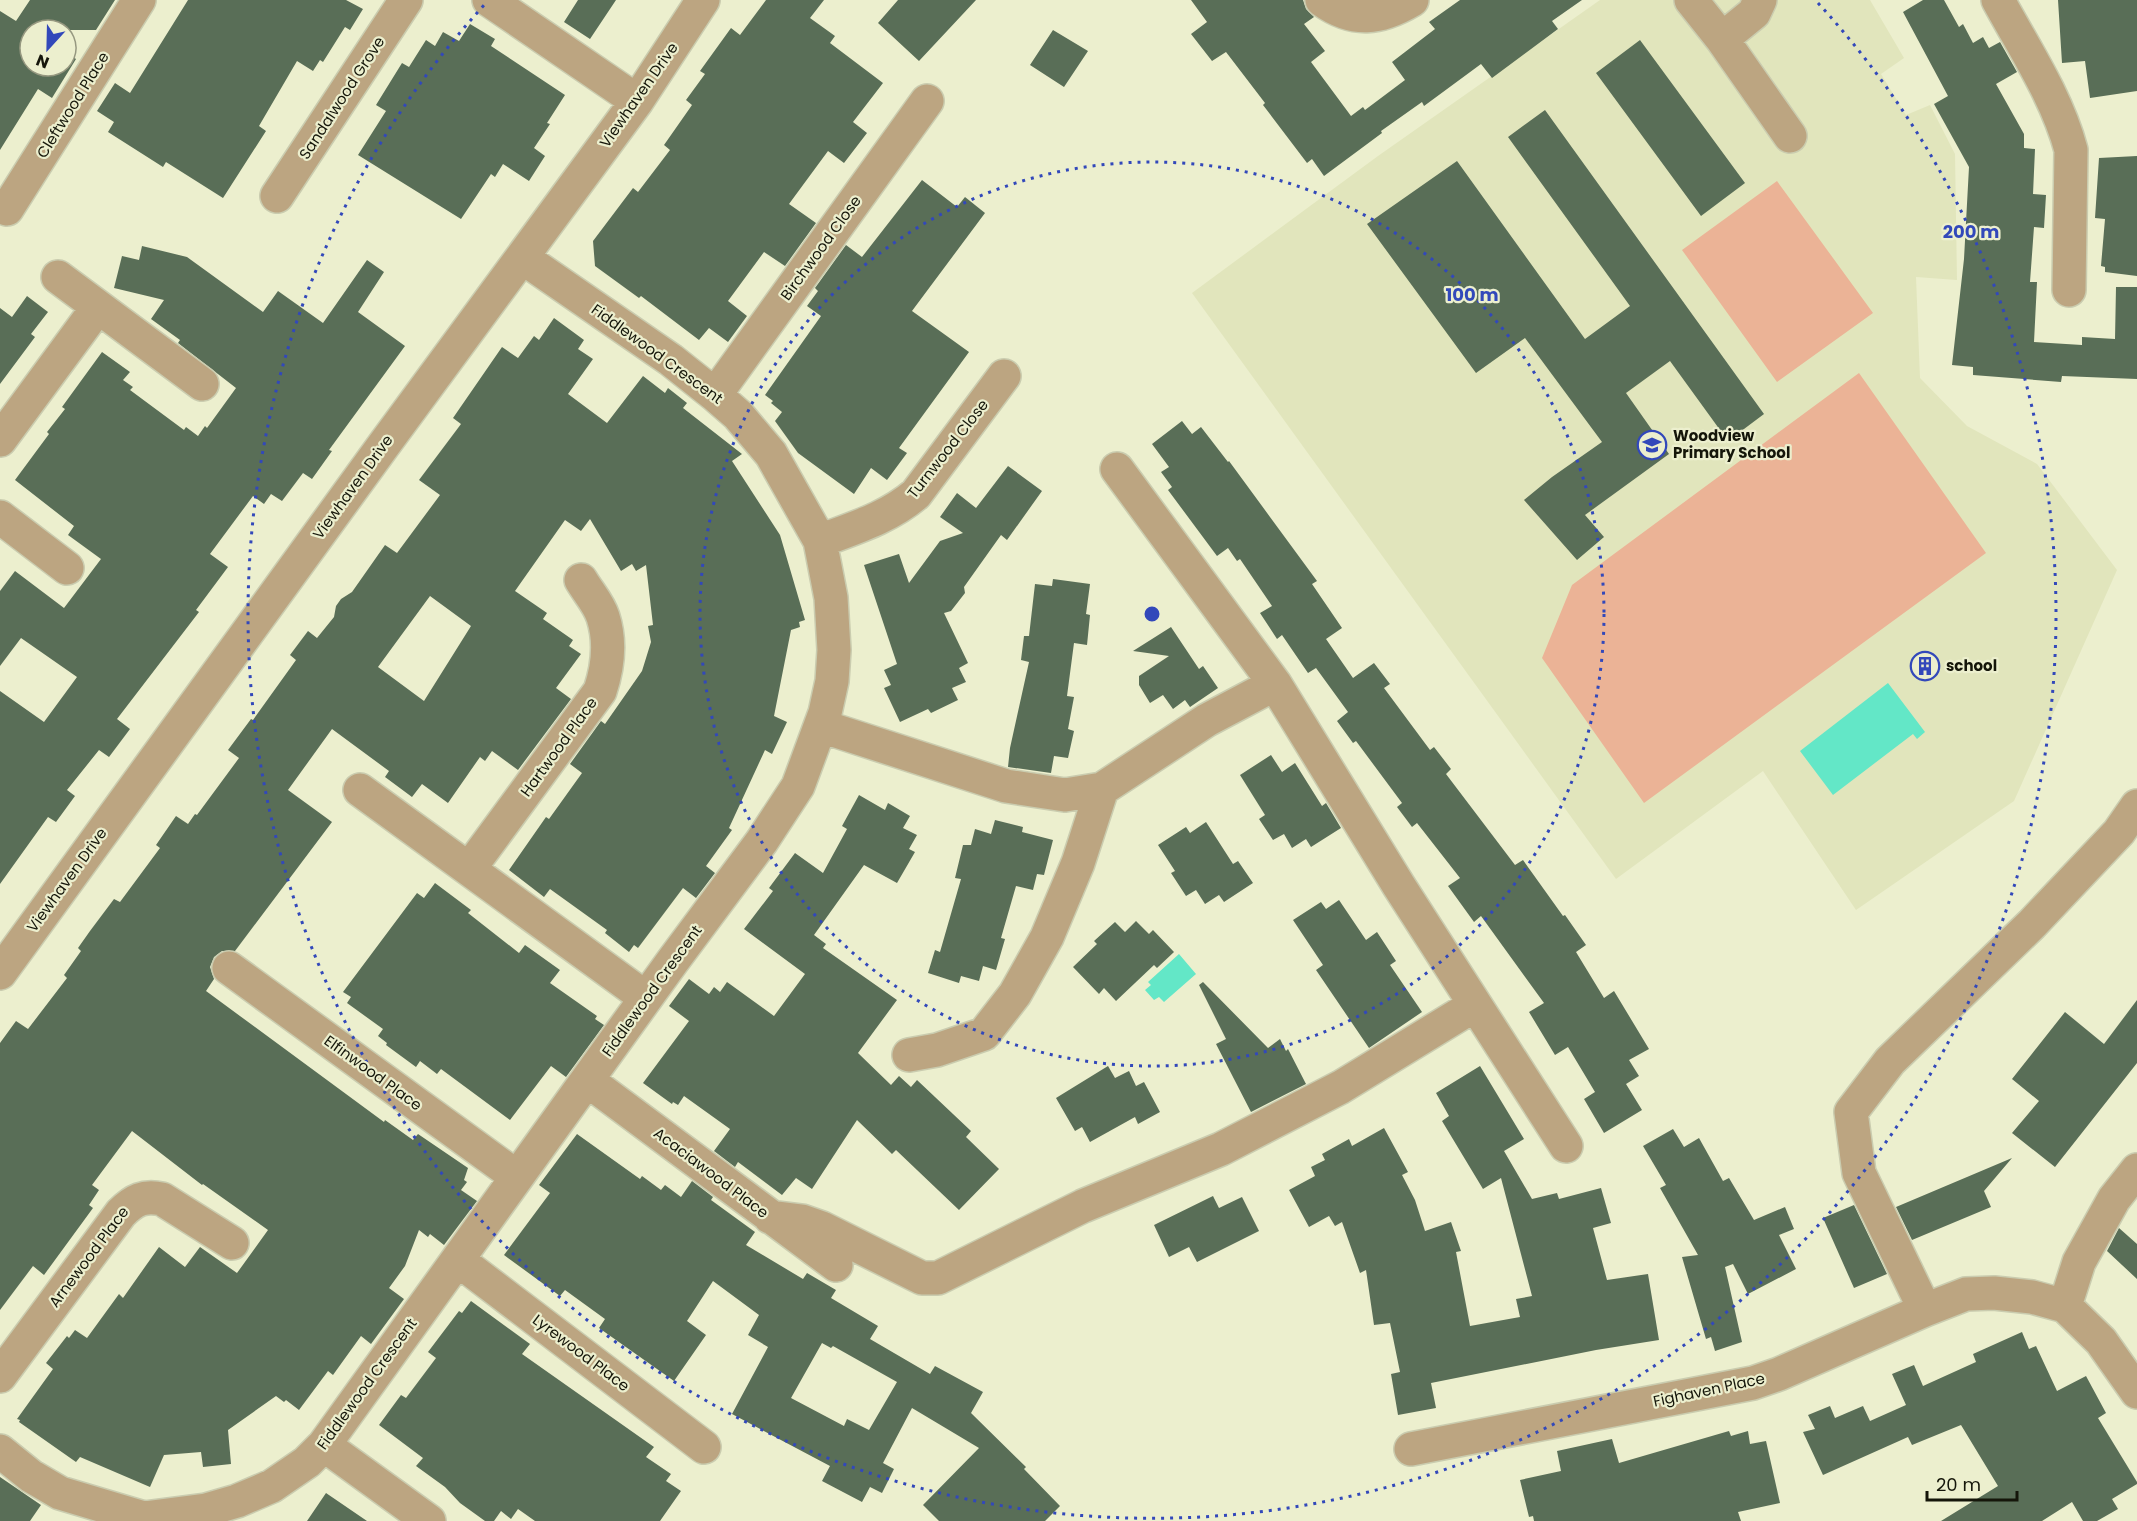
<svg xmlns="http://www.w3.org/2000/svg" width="2137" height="1521" font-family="Poppins,sans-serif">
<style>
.built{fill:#e1e5bc}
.green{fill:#ebb396}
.water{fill:#63e7c7}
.building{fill:#596e57;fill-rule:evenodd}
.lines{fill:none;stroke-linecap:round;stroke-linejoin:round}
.minor-casing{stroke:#caccaf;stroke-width:36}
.minor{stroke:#bca581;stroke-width:33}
.ring{fill:none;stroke:#3248ba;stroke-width:3;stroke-dasharray:3 6}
.labels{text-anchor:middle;stroke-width:4.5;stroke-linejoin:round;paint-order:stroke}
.street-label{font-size:15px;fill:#15160a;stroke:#ecefce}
.poi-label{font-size:15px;font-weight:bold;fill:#15160a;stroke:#ecefce;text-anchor:start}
.centre{fill:#3248ba;stroke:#ecefce;stroke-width:3}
.ring-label{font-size:18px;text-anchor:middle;font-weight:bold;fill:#3248ba;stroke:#ecefce;stroke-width:4.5;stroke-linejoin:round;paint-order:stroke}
</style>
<rect width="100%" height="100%" fill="#ecefce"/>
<!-- built -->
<path class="built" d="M 1600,0 L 1870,0 L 1904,58 L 1881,74 L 1906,115 L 1930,105 L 1955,154 L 1957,280 L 1916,277 L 1920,378 L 1967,426 L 2037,464 L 2117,570 L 2014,801 L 1856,910 L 1763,771 L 1616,879 L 1192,293 L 1378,156 Z"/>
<!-- green -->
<path class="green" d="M 1777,181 L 1873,313 L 1777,382 L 1682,250 Z
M 1859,373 L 1986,553 L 1644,803 L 1542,658 L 1572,585 Z"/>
<!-- water -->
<path class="water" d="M 1888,683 L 1925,732 L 1917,739 L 1913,734 L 1833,795 L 1800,751 Z
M 1179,954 L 1196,974 L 1164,1002 L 1159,997 L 1154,1000 L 1145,990 L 1151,985 L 1148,982 Z"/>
<!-- building -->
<path class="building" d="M 30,0 L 115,0 L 96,30 L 30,30 L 30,66 L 66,66 L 66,52 L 76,59 L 52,98 L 38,89 L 0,150 L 0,11 L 16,21 Z
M 188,0 L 346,0 L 363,9 L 350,30 L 345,27 L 323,62 L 320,60 L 313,71 L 297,61 L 259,126 L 266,131 L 223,198 L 166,162 L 163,167 L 108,132 L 114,122 L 97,111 L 115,83 L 130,93 Z
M 578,0 L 616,0 L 590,39 L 564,22 Z
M 766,0 L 824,0 L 810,18 L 835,36 L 830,43 L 883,83 L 853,122 L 867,133 L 844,163 L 828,151 L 789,204 L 816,223 L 785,266 L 764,252 L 728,301 L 747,316 L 728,342 L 709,328 L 699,340 L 641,296 L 639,298 L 595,266 L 593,241 L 633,188 L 638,192 L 670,150 L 664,145 L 692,105 L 686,100 L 705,74 L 700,71 L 731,28 L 740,35 Z
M 898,0 L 976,0 L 919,61 L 878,23 Z
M 1191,0 L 1303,0 L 1306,9 L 1314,17 L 1304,24 L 1325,51 L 1311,62 L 1351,116 L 1363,107 L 1365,110 L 1405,80 L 1392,62 L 1435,29 L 1429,22 L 1460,0 L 1582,0 L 1552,21 L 1558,29 L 1492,78 L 1481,64 L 1424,106 L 1422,102 L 1381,131 L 1382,133 L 1324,176 L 1312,159 L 1307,163 L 1263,105 L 1265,103 L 1226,52 L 1212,61 L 1191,34 L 1207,22 Z
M 1923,0 L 1944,0 L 1959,27 L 1963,24 L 1973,43 L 1983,37 L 1989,48 L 2000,42 L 2017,72 L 1996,84 L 2024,134 L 2024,148 L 2035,149 L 2033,194 L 2046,195 L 2044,228 L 2034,227 L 2030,282 L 2037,282 L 2034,342 L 2082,345 L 2082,337 L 2115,339 L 2116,287 L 2137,287 L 2137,379 L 2062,376 L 2061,382 L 1973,375 L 1973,367 L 1952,365 L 1964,259 L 1969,167 L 1934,104 L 1948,96 L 1903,12 Z
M 2058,0 L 2137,0 L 2137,91 L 2090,98 L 2085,61 L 2062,63 Z
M 470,24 L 495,39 L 491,46 L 565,95 L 547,123 L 550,124 L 534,148 L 545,156 L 529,181 L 503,164 L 495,177 L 491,174 L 461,219 L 358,155 L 386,111 L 376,105 L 402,63 L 409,67 L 426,40 L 435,46 L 443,32 L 459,41 Z
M 1053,30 L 1088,51 L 1064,87 L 1030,65 Z
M 1640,40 L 1745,183 L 1701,216 L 1596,73 Z
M 1545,110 L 1764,414 L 1728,441 L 1670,361 L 1626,393 L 1669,454 L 1585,515 L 1604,537 L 1577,560 L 1524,500 L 1552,477 L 1602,442 L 1525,338 L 1476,373 L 1367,224 L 1457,161 L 1585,339 L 1630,306 L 1508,137 Z
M 2137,156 L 2137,276 L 2105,272 L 2105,267 L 2101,266 L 2105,219 L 2095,218 L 2099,158 Z
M 922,180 L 957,207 L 965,197 L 985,213 L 912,311 L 969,352 L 899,448 L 907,453 L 887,480 L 871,468 L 854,494 L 798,453 L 775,421 L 782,412 L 771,403 L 773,401 L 765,395 L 821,316 L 807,306 L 818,291 L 815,288 L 846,245 L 862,257 Z
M 142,246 L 187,257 L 263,312 L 278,291 L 323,323 L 367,260 L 384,272 L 358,312 L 405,346 L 329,450 L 332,451 L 312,479 L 303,473 L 282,501 L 271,494 L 264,504 L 253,496 L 210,554 L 228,567 L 196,610 L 199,612 L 117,719 L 130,729 L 109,757 L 99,750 L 67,790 L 75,796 L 56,822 L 48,817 L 0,884 L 0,691 L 44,722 L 77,677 L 21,638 L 0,666 L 0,591 L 15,571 L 64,608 L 101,559 L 68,535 L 74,526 L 15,480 L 49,434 L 47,432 L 65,409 L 62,407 L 102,352 L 130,372 L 123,380 L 133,387 L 130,390 L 184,430 L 186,427 L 198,436 L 205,426 L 207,428 L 236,388 L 178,343 L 180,340 L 151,319 L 164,300 L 114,288 L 122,256 L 139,260 Z
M 27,296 L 48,312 L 31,334 L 35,337 L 0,384 L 0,308 L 12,317 Z
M 554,318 L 584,340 L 578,349 L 593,359 L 568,394 L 607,423 L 643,376 L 665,393 L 668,388 L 687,403 L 683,408 L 742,454 L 732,461 L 780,535 L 805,620 L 799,622 L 800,627 L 791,630 L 774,716 L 787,722 L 772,754 L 765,750 L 729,828 L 732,830 L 706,866 L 715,873 L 696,898 L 683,888 L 638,948 L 634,945 L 629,952 L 605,933 L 607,930 L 550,889 L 544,897 L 509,870 L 546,817 L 549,819 L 582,773 L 570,764 L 601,721 L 605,724 L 642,671 L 651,642 L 648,626 L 653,625 L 646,565 L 636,571 L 632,564 L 621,571 L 590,519 L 581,531 L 565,520 L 515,591 L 547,613 L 543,619 L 573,640 L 569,646 L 581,654 L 556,688 L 571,699 L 518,770 L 492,751 L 485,761 L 480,757 L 448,803 L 422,784 L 412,797 L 385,777 L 389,771 L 332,729 L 288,790 L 332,822 L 235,951 L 222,951 L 214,957 L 210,967 L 214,979 L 206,991 L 384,1122 L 385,1120 L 413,1140 L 418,1134 L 468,1168 L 464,1180 L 467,1182 L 461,1190 L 477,1201 L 444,1245 L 430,1234 L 428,1237 L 419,1230 L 405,1266 L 389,1288 L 404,1299 L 371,1344 L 361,1336 L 333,1375 L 328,1371 L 299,1410 L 286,1400 L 284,1402 L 276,1396 L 228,1430 L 231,1464 L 203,1467 L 201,1452 L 164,1455 L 150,1487 L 80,1457 L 76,1462 L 19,1422 L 20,1420 L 17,1419 L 53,1369 L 46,1363 L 67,1336 L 69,1338 L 75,1330 L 87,1338 L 119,1294 L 123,1298 L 159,1247 L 185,1267 L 200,1247 L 237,1273 L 268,1230 L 203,1184 L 202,1185 L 132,1131 L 92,1185 L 99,1190 L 89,1205 L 93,1208 L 44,1275 L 33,1266 L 0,1310 L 0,1043 L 16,1021 L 28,1029 L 67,978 L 64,975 L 81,951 L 78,948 L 90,931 L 114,899 L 120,902 L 160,848 L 156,845 L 176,816 L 188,824 L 195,814 L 197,815 L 239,758 L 228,750 L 251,719 L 253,720 L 296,660 L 290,655 L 308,631 L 317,638 L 334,617 L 336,606 L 341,599 L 352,592 L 385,545 L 397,553 L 440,495 L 419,480 L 461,424 L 453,418 L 502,347 L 518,358 L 534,336 L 539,340 ZM 430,596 L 471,626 L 424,701 L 378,667 Z
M 1182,421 L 1192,434 L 1201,427 L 1228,462 L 1229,461 L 1317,581 L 1312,584 L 1342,628 L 1326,639 L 1353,678 L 1374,663 L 1390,684 L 1384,688 L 1430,750 L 1434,747 L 1451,769 L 1446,774 L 1515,865 L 1523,860 L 1563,916 L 1565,915 L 1586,945 L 1576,952 L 1604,998 L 1614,991 L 1649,1049 L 1629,1060 L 1639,1076 L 1626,1084 L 1642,1110 L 1604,1133 L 1584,1099 L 1595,1092 L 1568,1047 L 1555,1055 L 1529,1012 L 1544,1003 L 1481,916 L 1474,922 L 1448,886 L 1460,878 L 1417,823 L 1412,827 L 1397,807 L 1402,803 L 1356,741 L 1353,743 L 1337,721 L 1348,712 L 1316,668 L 1308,673 L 1282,635 L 1277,639 L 1260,613 L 1272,606 L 1240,559 L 1237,561 L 1228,548 L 1217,556 L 1168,490 L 1172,487 L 1161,472 L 1169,467 L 1152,444 Z
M 1008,466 L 1042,491 L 1007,540 L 1001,535 L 964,587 L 965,593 L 951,611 L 944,613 L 968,663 L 959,668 L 966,682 L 952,688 L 958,700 L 931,713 L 928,709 L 900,722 L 884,688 L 891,685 L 884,670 L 897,664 L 864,565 L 899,554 L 909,583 L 940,541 L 963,533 L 940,517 L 957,493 L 976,508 Z
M 1053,579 L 1090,584 L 1086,614 L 1090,615 L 1087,645 L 1074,643 L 1067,696 L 1074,697 L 1068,729 L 1074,731 L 1068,758 L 1054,756 L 1051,773 L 1008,767 L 1010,748 L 1029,662 L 1021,660 L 1024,636 L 1029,636 L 1035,584 L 1052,586 Z
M 1171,627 L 1199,669 L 1203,666 L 1218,688 L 1190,707 L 1185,700 L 1173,709 L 1163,695 L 1150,703 L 1139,685 L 1139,676 L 1169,656 L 1133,651 Z
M 1271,755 L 1282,772 L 1295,763 L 1322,806 L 1326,803 L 1341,828 L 1311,847 L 1306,839 L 1292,848 L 1284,834 L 1273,840 L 1259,819 L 1265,815 L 1240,775 Z
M 859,795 L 885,810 L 888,803 L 910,816 L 903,828 L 917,835 L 909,849 L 915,852 L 897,883 L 864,865 L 814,935 L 826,944 L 823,948 L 897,1000 L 858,1053 L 891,1085 L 899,1076 L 911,1087 L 917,1080 L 971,1131 L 966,1137 L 999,1169 L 959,1210 L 896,1150 L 892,1154 L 857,1120 L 812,1189 L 796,1178 L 782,1195 L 738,1162 L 735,1167 L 714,1151 L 730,1129 L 684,1096 L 678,1105 L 673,1102 L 672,1104 L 643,1083 L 689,1021 L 669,1006 L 689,979 L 709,994 L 714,987 L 720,992 L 727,982 L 774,1016 L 805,974 L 744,929 L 773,891 L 769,888 L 795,853 L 823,873 L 847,829 L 842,826 Z
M 995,820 L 1023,827 L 1022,832 L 1053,840 L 1044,875 L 1037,874 L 1033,890 L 1016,886 L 1001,938 L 1005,939 L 996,970 L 983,966 L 979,981 L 961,976 L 959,983 L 928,973 L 935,950 L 940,952 L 961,879 L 955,878 L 963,845 L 971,845 L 975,829 L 991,834 Z
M 1206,822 L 1233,864 L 1238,861 L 1253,883 L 1224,902 L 1219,895 L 1205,904 L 1196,890 L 1186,896 L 1171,873 L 1175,871 L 1158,845 L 1186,827 L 1190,833 Z
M 435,883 L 471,910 L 468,913 L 519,953 L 525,945 L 560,970 L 550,983 L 597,1016 L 595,1019 L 604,1025 L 566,1077 L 551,1066 L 510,1120 L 441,1069 L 437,1074 L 420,1061 L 416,1067 L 386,1045 L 387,1043 L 378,1036 L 383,1029 L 347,1003 L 351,997 L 343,992 L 417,893 L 424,898 Z
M 1339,900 L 1366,940 L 1377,932 L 1396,961 L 1390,965 L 1422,1012 L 1369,1048 L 1316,970 L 1323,965 L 1293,920 L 1321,902 L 1326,909 Z
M 1136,921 L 1149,934 L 1153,930 L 1174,952 L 1157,968 L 1154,965 L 1116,1001 L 1104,988 L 1099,994 L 1073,967 L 1097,944 L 1094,941 L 1115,922 L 1125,932 Z
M 1203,982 L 1268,1048 L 1280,1039 L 1286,1051 L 1288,1049 L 1306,1084 L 1251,1112 L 1216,1044 L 1226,1039 L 1199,985 Z
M 2137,1000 L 2137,1063 L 2055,1167 L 2012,1133 L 2039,1101 L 2012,1079 L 2065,1012 L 2104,1044 Z
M 1108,1066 L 1115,1078 L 1129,1071 L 1136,1086 L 1144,1082 L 1160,1112 L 1138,1124 L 1135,1117 L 1090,1142 L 1082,1127 L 1075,1131 L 1056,1098 Z
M 1480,1066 L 1524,1139 L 1504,1151 L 1532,1199 L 1557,1193 L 1559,1199 L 1601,1188 L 1611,1223 L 1593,1228 L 1607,1280 L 1648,1274 L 1659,1340 L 1596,1350 L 1431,1383 L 1436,1408 L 1398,1415 L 1391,1374 L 1400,1372 L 1390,1323 L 1374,1325 L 1366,1270 L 1360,1273 L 1342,1222 L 1335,1226 L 1329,1216 L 1309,1227 L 1289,1190 L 1315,1176 L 1311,1167 L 1325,1160 L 1322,1154 L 1349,1139 L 1352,1146 L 1384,1128 L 1408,1172 L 1402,1175 L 1415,1200 L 1425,1231 L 1451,1222 L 1461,1251 L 1456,1252 L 1470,1326 L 1520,1317 L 1516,1299 L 1532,1296 L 1501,1178 L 1483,1189 L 1442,1121 L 1449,1116 L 1436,1093 Z
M 1673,1129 L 1684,1147 L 1699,1138 L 1723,1181 L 1729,1178 L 1754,1220 L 1785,1207 L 1794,1229 L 1779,1235 L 1796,1269 L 1748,1294 L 1733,1264 L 1725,1267 L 1742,1342 L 1715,1351 L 1711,1337 L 1706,1339 L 1682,1257 L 1698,1255 L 1660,1188 L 1666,1185 L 1643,1146 Z
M 577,1134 L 640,1179 L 642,1176 L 661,1190 L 665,1185 L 681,1197 L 692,1181 L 713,1197 L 711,1200 L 755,1232 L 746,1245 L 803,1279 L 807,1273 L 836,1290 L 831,1298 L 878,1326 L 870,1339 L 930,1374 L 935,1366 L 983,1392 L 971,1413 L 1026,1467 L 1024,1469 L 1060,1506 L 1045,1521 L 939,1521 L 923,1505 L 979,1448 L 912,1408 L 883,1463 L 894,1469 L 882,1493 L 870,1487 L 862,1502 L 822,1481 L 830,1466 L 732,1414 L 768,1347 L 748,1335 L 759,1315 L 713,1281 L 687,1321 L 706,1335 L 674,1381 L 599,1328 L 605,1319 L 565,1290 L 560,1296 L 504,1255 L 550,1193 L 539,1185 ZM 822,1343 L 831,1348 L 833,1346 L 897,1382 L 869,1430 L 847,1419 L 844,1426 L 791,1398 Z
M 2012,1158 L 1984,1191 L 1991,1207 L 1912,1240 L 1896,1207 Z
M 1213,1196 L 1219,1208 L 1242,1197 L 1259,1231 L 1197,1262 L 1189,1247 L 1169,1257 L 1154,1225 Z
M 1854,1205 L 1887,1274 L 1854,1288 L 1823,1218 Z
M 2119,1228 L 2137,1244 L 2137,1279 L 2107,1251 Z
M 471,1301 L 530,1344 L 522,1354 L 654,1447 L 646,1457 L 671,1474 L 666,1481 L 681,1491 L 660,1521 L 535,1521 L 518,1509 L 511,1519 L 501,1511 L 494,1521 L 485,1521 L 460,1503 L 445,1487 L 416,1466 L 423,1458 L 379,1425 L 401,1395 L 406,1398 L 436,1358 L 428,1352 L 459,1311 L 462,1313 Z
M 2022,1332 L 2029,1349 L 2036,1346 L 2057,1391 L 2086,1376 L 2106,1413 L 2098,1418 L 2137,1482 L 2137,1484 L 2112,1499 L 2118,1509 L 2097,1521 L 2083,1521 L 2072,1502 L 2042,1521 L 1941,1521 L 1998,1486 L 1961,1425 L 1912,1445 L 1908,1437 L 1823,1475 L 1803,1432 L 1815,1429 L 1808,1415 L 1830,1406 L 1835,1418 L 1863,1406 L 1870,1421 L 1906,1405 L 1892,1374 L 1914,1365 L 1923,1386 L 1976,1362 L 1973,1354 Z
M 1729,1431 L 1731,1436 L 1748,1431 L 1750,1444 L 1766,1441 L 1780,1503 L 1738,1512 L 1741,1521 L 1534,1521 L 1533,1516 L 1529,1517 L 1520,1480 L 1561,1471 L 1557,1451 L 1612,1439 L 1619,1463 Z
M 0,1477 L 41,1505 L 30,1521 L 0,1521 Z
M 326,1493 L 367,1521 L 307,1521 Z"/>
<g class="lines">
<!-- minor casing -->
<g class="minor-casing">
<path id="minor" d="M 489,0 L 637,101
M 1322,0 C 1354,23 1380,19 1412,0
M 1691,0 L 1722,39
M 1760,0 L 1754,13 L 1722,39 L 1790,136
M 1998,0 C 2024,48 2057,97 2071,150 L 2069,290
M 277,196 L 406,0
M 7,209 L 139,0
M 58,277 L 202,384
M 715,395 L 927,101
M 0,440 L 98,307
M 1117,469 L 1275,684 L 1399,886 L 1566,1146
M 0,517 L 67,568
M 820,541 C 854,528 888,518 916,494 L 1004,376
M 821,726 L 1006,786 L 1065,795 L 1102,789 L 1207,720 L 1275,684
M 360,790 L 646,998
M 469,869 L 600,691 C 608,667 611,642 603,617 C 599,604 588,592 581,580
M 229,968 L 517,1177
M 0,973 L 383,446 L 637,101 L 703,0
M 909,1055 L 937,1050 L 984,1034 L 1015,994 L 1047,937 L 1078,863 L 1102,789
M 587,1080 L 836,1265
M 770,1217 L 802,1221 L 822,1228 L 922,1278 L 938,1278 L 1083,1206 L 1221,1149 L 1341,1087 L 1475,1005
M 458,1260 L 704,1447
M 2065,1306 L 2079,1262 L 2114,1199 L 2137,1170
M 1925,1310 L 1859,1173 L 1851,1112 L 1890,1061 L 2032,924 L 2119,832 L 2137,806
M 0,1376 L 121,1213 C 134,1200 144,1195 162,1199 L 232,1243
M 324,1445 L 429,1521
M 1411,1449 L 1753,1383 L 1779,1374 L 1925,1310 L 1966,1294 L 1994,1293 L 2032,1297 L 2065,1306 L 2101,1341 L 2137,1392
M 0,1451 L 31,1476 L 60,1493 L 144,1518 L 206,1510 L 237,1501 L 272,1486 L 307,1462 L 324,1445 L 672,962 L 762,841 L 798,786 L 825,713 L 832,681 L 834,650 L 831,598 L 820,541 L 771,454 L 738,415 L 715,395 L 671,360 L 523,258"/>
</g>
<!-- minor -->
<use href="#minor" class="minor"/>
</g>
<!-- distance rings -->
<g class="ring">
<circle cx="1152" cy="614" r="452"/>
<path d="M1818 3A904 904 0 1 1 486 3"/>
</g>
<!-- icons -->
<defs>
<g id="school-ring" transform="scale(1.5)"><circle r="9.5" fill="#ecefce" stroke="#3248ba" stroke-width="1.5"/><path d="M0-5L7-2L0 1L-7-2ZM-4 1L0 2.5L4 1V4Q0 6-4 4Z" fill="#3248ba"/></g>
<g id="building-ring" transform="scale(1.5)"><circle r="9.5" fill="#ecefce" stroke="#3248ba" stroke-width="1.5"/><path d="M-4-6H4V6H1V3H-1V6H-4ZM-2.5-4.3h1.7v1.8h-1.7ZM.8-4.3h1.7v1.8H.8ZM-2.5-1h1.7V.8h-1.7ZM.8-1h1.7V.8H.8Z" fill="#3248ba"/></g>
</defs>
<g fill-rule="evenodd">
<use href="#school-ring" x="1652" y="445"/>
<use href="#building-ring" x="1925" y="666"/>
</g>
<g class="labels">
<!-- street labels -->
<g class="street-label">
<text transform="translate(639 95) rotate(-55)" y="5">Viewhaven Drive</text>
<text transform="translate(342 98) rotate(-57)" y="5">Sandalwood Grove</text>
<text transform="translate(73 105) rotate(-58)" y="5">Cleftwood Place</text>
<text transform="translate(821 248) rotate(-54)" y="5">Birchwood Close</text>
<text transform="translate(657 354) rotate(36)" y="5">Fiddlewood Crescent</text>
<text transform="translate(948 449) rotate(-52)" y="5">Turnwood Close</text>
<text transform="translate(353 487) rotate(-54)" y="5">Viewhaven Drive</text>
<text transform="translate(559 747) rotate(-54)" y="5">Hartwood Place</text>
<text transform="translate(67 880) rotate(-54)" y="5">Viewhaven Drive</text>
<text transform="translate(652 991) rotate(-54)" y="5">Fiddlewood Crescent</text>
<text transform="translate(373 1073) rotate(36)" y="5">Elfinwood Place</text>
<text transform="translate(711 1173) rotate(37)" y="5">Acaciawood Place</text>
<text transform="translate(89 1257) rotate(-53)" y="5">Arnewood Place</text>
<text transform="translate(581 1353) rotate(37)" y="5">Lyrewood Place</text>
<text transform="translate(367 1384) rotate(-54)" y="5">Fiddlewood Crescent</text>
<text transform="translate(1709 1390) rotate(-12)" y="5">Fighaven Place</text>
</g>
<!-- poi labels -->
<g class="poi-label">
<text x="1673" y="441">Woodview<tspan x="1673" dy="17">Primary School</tspan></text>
<text x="1946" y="671">school</text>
</g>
</g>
<circle cx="1152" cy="614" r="9" class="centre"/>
<g class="ring-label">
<text x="1971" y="238">200 m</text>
<text x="1472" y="301">100 m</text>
</g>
<!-- north arrow -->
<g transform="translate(48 48) rotate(202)"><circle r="28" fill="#ecefce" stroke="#969880" stroke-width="1.5"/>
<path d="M0-4.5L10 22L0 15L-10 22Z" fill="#3248ba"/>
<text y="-9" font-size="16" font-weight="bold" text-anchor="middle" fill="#15160a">N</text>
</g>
<!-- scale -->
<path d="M1927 1491v9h90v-9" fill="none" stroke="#15160a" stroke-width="3"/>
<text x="1936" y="1491" font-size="18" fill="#15160a" stroke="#ecefce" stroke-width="4.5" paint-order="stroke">20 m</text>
</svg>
